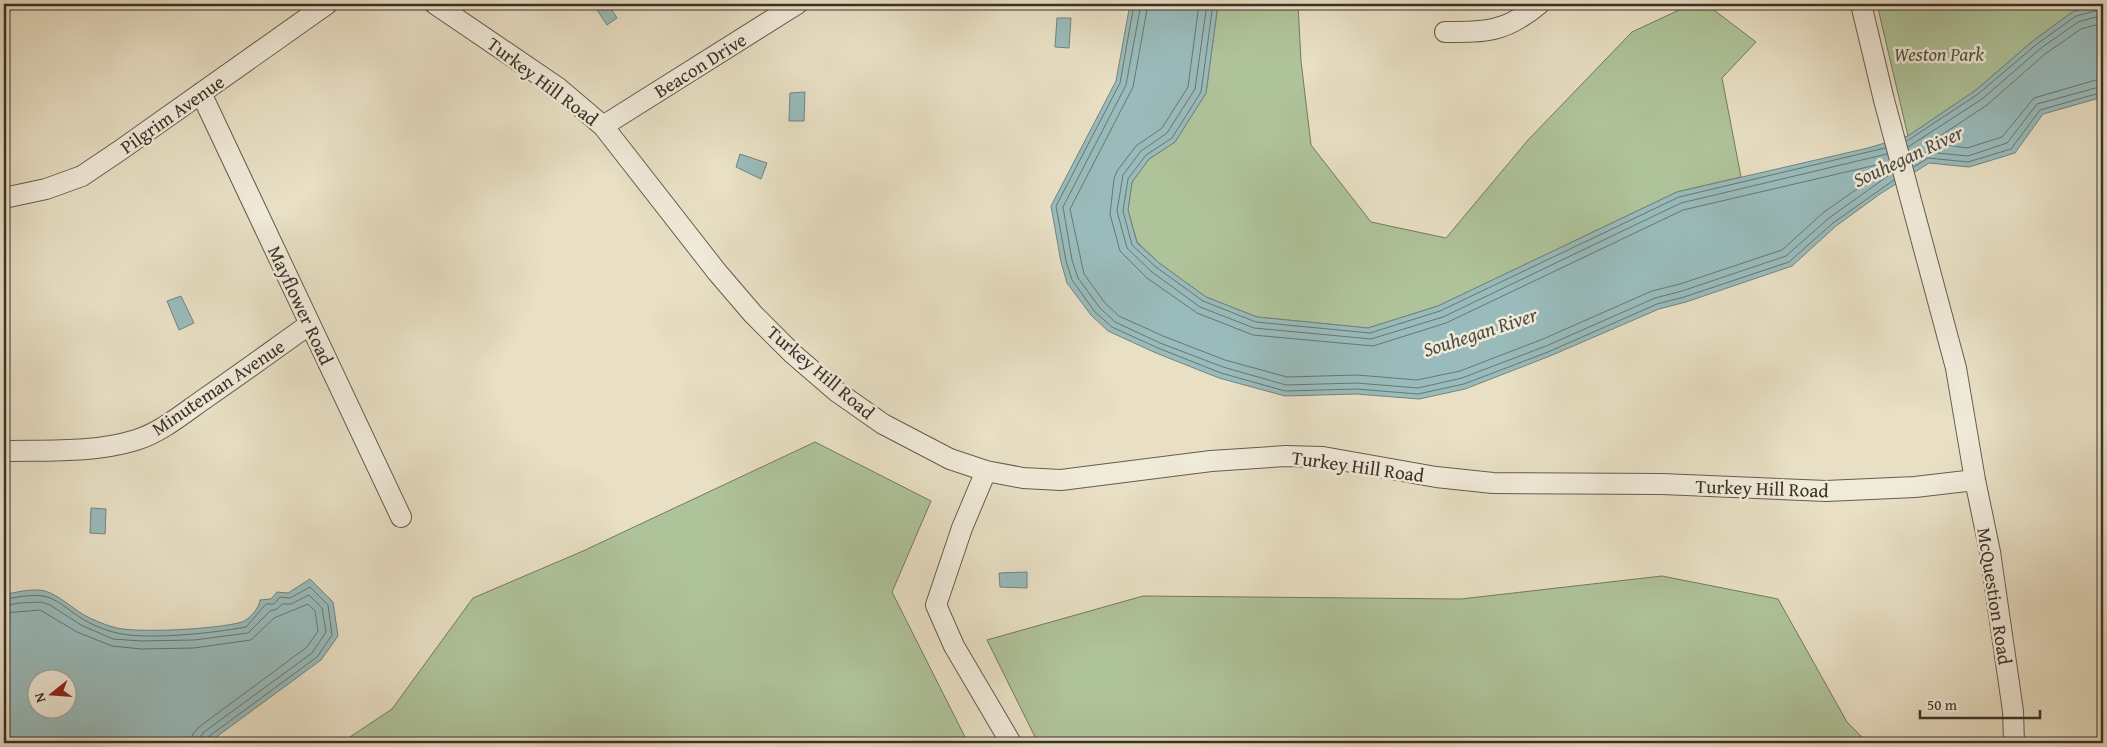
<svg xmlns="http://www.w3.org/2000/svg" width="2107" height="747" font-family="'Gentium Book Plus',serif">
<style>
.green{fill:#afc39a;stroke:#747a60}
.water{fill:#9bb;stroke:#738480;fill-rule:evenodd}
.lines{fill:none;stroke-linecap:round;stroke-linejoin:round}
.shore{stroke:#6a7671;stroke-width:1}
.minor-casing{stroke:#665c4e;stroke-width:22}
.minor{stroke:#f0ead9;stroke-width:20}
.labels{text-anchor:middle;stroke-width:5;stroke-linejoin:round;paint-order:stroke}
.park-label{font-size:19px;font-style:italic;fill:#514e3e;stroke:#f0ead9}
.street-label{font-size:19px;fill:#3a3127;stroke:#f0ead9}
.water-label{font-size:20px;font-style:italic;fill:#4d4d45;stroke:#f0ead9}
</style>
<rect width="100%" height="100%" fill="#e8dfc4"/>
<filter id="stains"><feTurbulence type="fractalNoise" baseFrequency=".004" numOctaves="4"/><feColorMatrix values="0 0 0 0 .2 0 0 0 0 .09 0 0 0 0 .02 0 0 0 .5 -.17"/></filter>
<radialGradient id="worn" r=".72"><stop offset=".6" stop-color="#630" stop-opacity="0"/><stop offset="1" stop-color="#630" stop-opacity=".3"/></radialGradient>
<!-- green -->
<path class="green" d="M 1218,4 L 1298,4 L 1301,61 L 1311,145 L 1371,222 L 1446,238 L 1528,140 L 1632,32 L 1692,4 L 1706,4 L 1756,42 L 1722,78 L 1741,177 L 1677,192 L 1438,306 L 1368,328 L 1257,317 L 1206,297 L 1159,263 L 1137,242 L 1128,210 L 1132,182 L 1149,159 L 1175,142 L 1206,93 Z
M 1877,4 L 2103,4 L 2103,5 L 2074,11 L 2034,40 L 1976,90 L 1908,136 Z
M 815,442 L 931,501 L 892,592 L 968,743 L 341,743 L 392,709 L 473,598 L 583,551 Z
M 1662,576 L 1778,599 L 1847,722 L 1868,743 L 1038,743 L 987,640 L 1143,596 L 1461,599 Z"/>
<!-- water -->
<path class="water" d="M 593,4 L 608,4 L 617,18 L 607,25 Z
M 1130,4 L 1218,4 L 1206,93 L 1175,142 L 1149,159 L 1132,182 L 1128,210 L 1137,243 L 1159,263 L 1206,297 L 1257,317 L 1368,328 L 1438,306 L 1677,192 L 1868,148 L 1908,136 L 1976,90 L 2034,40 L 2074,11 L 2103,5 L 2103,97 L 2043,114 L 2015,153 L 1969,167 L 1929,163 L 1880,194 L 1836,226 L 1792,266 L 1686,302 L 1659,309 L 1550,356 L 1465,389 L 1419,399 L 1356,394 L 1285,396 L 1219,378 L 1156,353 L 1108,331 L 1091,315 L 1067,283 L 1061,262 L 1051,206 L 1116,81 Z
M 1057,18 L 1071,18 L 1069,48 L 1055,47 Z
M 805,92 L 804,121 L 789,121 L 790,93 Z
M 740,154 L 767,163 L 761,179 L 736,167 Z
M 181,296 L 194,323 L 179,330 L 167,301 Z
M 91,508 L 106,509 L 105,534 L 90,533 Z
M 1027,572 L 1027,588 L 1000,587 L 999,573 Z
M 310,579 L 333,602 L 338,636 L 321,660 L 208,743 L 4,743 L 4,595 C 16,592 33,588 45,591 C 60,596 71,607 84,615 C 93,620 103,624 113,627 C 134,634 219,629 242,622 C 249,620 260,607 260,600 L 271,599 L 277,592 L 288,593 ZM 38,680 L 68,680 L 68,710 L 38,710 Z"/>
<g class="lines">
<!-- shore -->
<path class="shore" d="M 1134,4 L 1120,83 L 1056,206 L 1066,261 L 1072,280 L 1095,312 L 1112,327 L 1158,348 L 1221,373 L 1285,391 L 1356,389 L 1418,394 L 1464,384 L 1548,352 L 1657,304 L 1684,297 L 1789,262 L 1833,223 L 1894,180
M 1141,4 L 1126,85 L 1063,207 L 1072,260 L 1078,278 L 1100,308 L 1115,322 L 1160,343 L 1223,367 L 1286,385 L 1356,383 L 1418,388 L 1462,378 L 1546,346 L 1655,298 L 1682,291 L 1786,256 L 1829,218 L 1892,173
M 1148,4 L 1133,87 L 1070,209 L 1084,274 L 1105,303 L 1119,316 L 1163,336 L 1225,360 L 1287,377 L 1357,375 L 1417,380 L 1460,371 L 1543,339 L 1652,291 L 1680,284 L 1782,250 L 1824,212 L 1890,166
M 1199,4 L 1188,87 L 1162,128 L 1136,146 L 1117,171 L 1114,179 L 1110,214 L 1120,251 L 1147,278 L 1197,313 L 1253,335 L 1373,346 L 1446,323 L 1683,210 L 1889,162
M 1207,4 L 1195,89 L 1167,133 L 1141,151 L 1123,175 L 1117,211 L 1127,248 L 1152,272 L 1200,307 L 1254,328 L 1371,339 L 1443,317 L 1681,203 L 1887,154
M 1213,4 L 1201,92 L 1172,138 L 1146,155 L 1128,179 L 1123,211 L 1132,245 L 1156,267 L 1203,301 L 1256,322 L 1370,333 L 1440,311 L 1679,197 L 1885,148
M 2103,23 L 2081,29 L 2045,54 L 1987,105 L 1934,140 L 1933,143 L 1967,148 L 2002,137 L 2034,98 L 2103,78
M 1907,141 L 1978,94 L 2037,44 L 2076,16 L 2099,10 L 2102,4
M 1908,147 L 1982,99 L 2041,48 L 2078,22 L 2103,15
M 1912,161 L 1927,152 L 1968,156 L 2007,143 L 2037,104 L 2103,86
M 1914,167 L 1928,158 L 1968,162 L 2011,149 L 2040,110 L 2103,92
M 4,599 C 16,598 29,594 42,596 C 56,597 69,611 81,618 C 90,624 102,629 113,632 C 143,641 214,633 246,627 L 266,604 L 274,604 L 280,597 L 290,598 L 310,587 L 328,605 L 332,635 L 317,657 L 208,737 L 205,743
M 4,606 L 19,603 L 41,602 L 50,605 L 81,625 L 113,639 L 141,641 L 194,640 L 248,633 L 270,611 L 277,609 L 282,604 L 291,604 L 309,595 L 322,608 L 326,632 L 312,653 L 204,732 L 200,737 L 199,743
M 4,613 L 40,610 L 77,632 L 112,646 L 141,649 L 194,648 L 251,640 L 274,618 L 308,604 L 315,611 L 318,631 L 307,647 L 199,727 L 193,734 L 191,743"/>
<!-- minor casing -->
<g class="minor-casing">
<path id="minor" d="M 435,4 L 557,87 L 603,126 L 717,272 L 753,314 L 793,354 L 836,391 L 883,424 L 950,459 L 986,471 L 1023,478 L 1061,480 L 1211,461 L 1286,456 L 1323,457 L 1436,477 L 1493,483 L 1662,484 L 1826,491 L 1915,487 L 1975,480
M 1861,4 L 1884,100 L 1956,368 L 1975,480 L 1990,552 L 2013,711 L 2014,743
M 1445,32 C 1487,32 1506,32 1539,4
M 201,93 L 401,517
M 603,126 L 797,4
M 4,198 L 46,189 L 82,176 L 122,149 L 327,4
M 4,451 C 48,450 94,453 136,440 C 162,432 185,412 207,397 C 242,373 276,348 310,324
M 986,471 L 962,528 L 936,605 L 954,646 L 1011,743"/>
</g>
<!-- minor -->
<use href="#minor" class="minor"/>
</g>
<g class="labels">
<!-- park labels -->
<g class="park-label">
<text x="1939" y="61">Weston Park</text>
</g>
<!-- street labels -->
<g class="street-label">
<text transform="translate(700 65) rotate(-32)" y="7">Beacon Drive</text>
<text transform="translate(543 81) rotate(37)" y="7">Turkey Hill Road</text>
<text transform="translate(172 114) rotate(-35)" y="7">Pilgrim Avenue</text>
<text transform="translate(301 305) rotate(65)" y="7">Mayflower Road</text>
<text transform="translate(821 372) rotate(40)" y="7">Turkey Hill Road</text>
<text transform="translate(218 387) rotate(-34)" y="7">Minuteman Avenue</text>
<text transform="translate(1358 466) rotate(8)" y="7">Turkey Hill Road</text>
<text transform="translate(1762 488) rotate(2)" y="7">Turkey Hill Road</text>
<text transform="translate(1995 596) rotate(81)" y="7">McQuestion Road</text>
</g>
<!-- water labels -->
<g class="water-label">
<text transform="translate(1908 156) rotate(-25)" y="7">Souhegan River</text>
<text transform="translate(1480 332) rotate(-18)" y="7">Souhegan River</text>
</g>
</g>
<!-- margin -->
<rect width="2107" height="747" fill="none" stroke="#e8dfc4" stroke-width="20"/>
<rect x="5" y="5" width="2097" height="737" fill="none" stroke="#3a3127" stroke-width="2.5"/>
<rect x="10" y="10" width="2087" height="727" fill="none" stroke="#3a3127"/>
<!-- north arrow -->
<g transform="translate(52 694) rotate(253)"><circle r="24" fill="#f0ead9" stroke="#a7a092"/>
<path d="M0-4L9 19L0 12L-9 19Z" fill="#8f2418"/>
<text y="-8" font-size="14" font-weight="bold" text-anchor="middle" fill="#3a3127">N</text>
</g>
<!-- scale -->
<path d="M1920 710v8h120v-8" fill="none" stroke="#3a3127" stroke-width="2.5"/>
<text x="1927" y="710" font-size="15" fill="#3a3127" stroke="#f0ead9" stroke-width="4" paint-order="stroke">50 m</text>
<rect width="100%" height="100%" filter="url(#stains)"/>
<rect width="100%" height="100%" fill="url(#worn)"/>
</svg>
